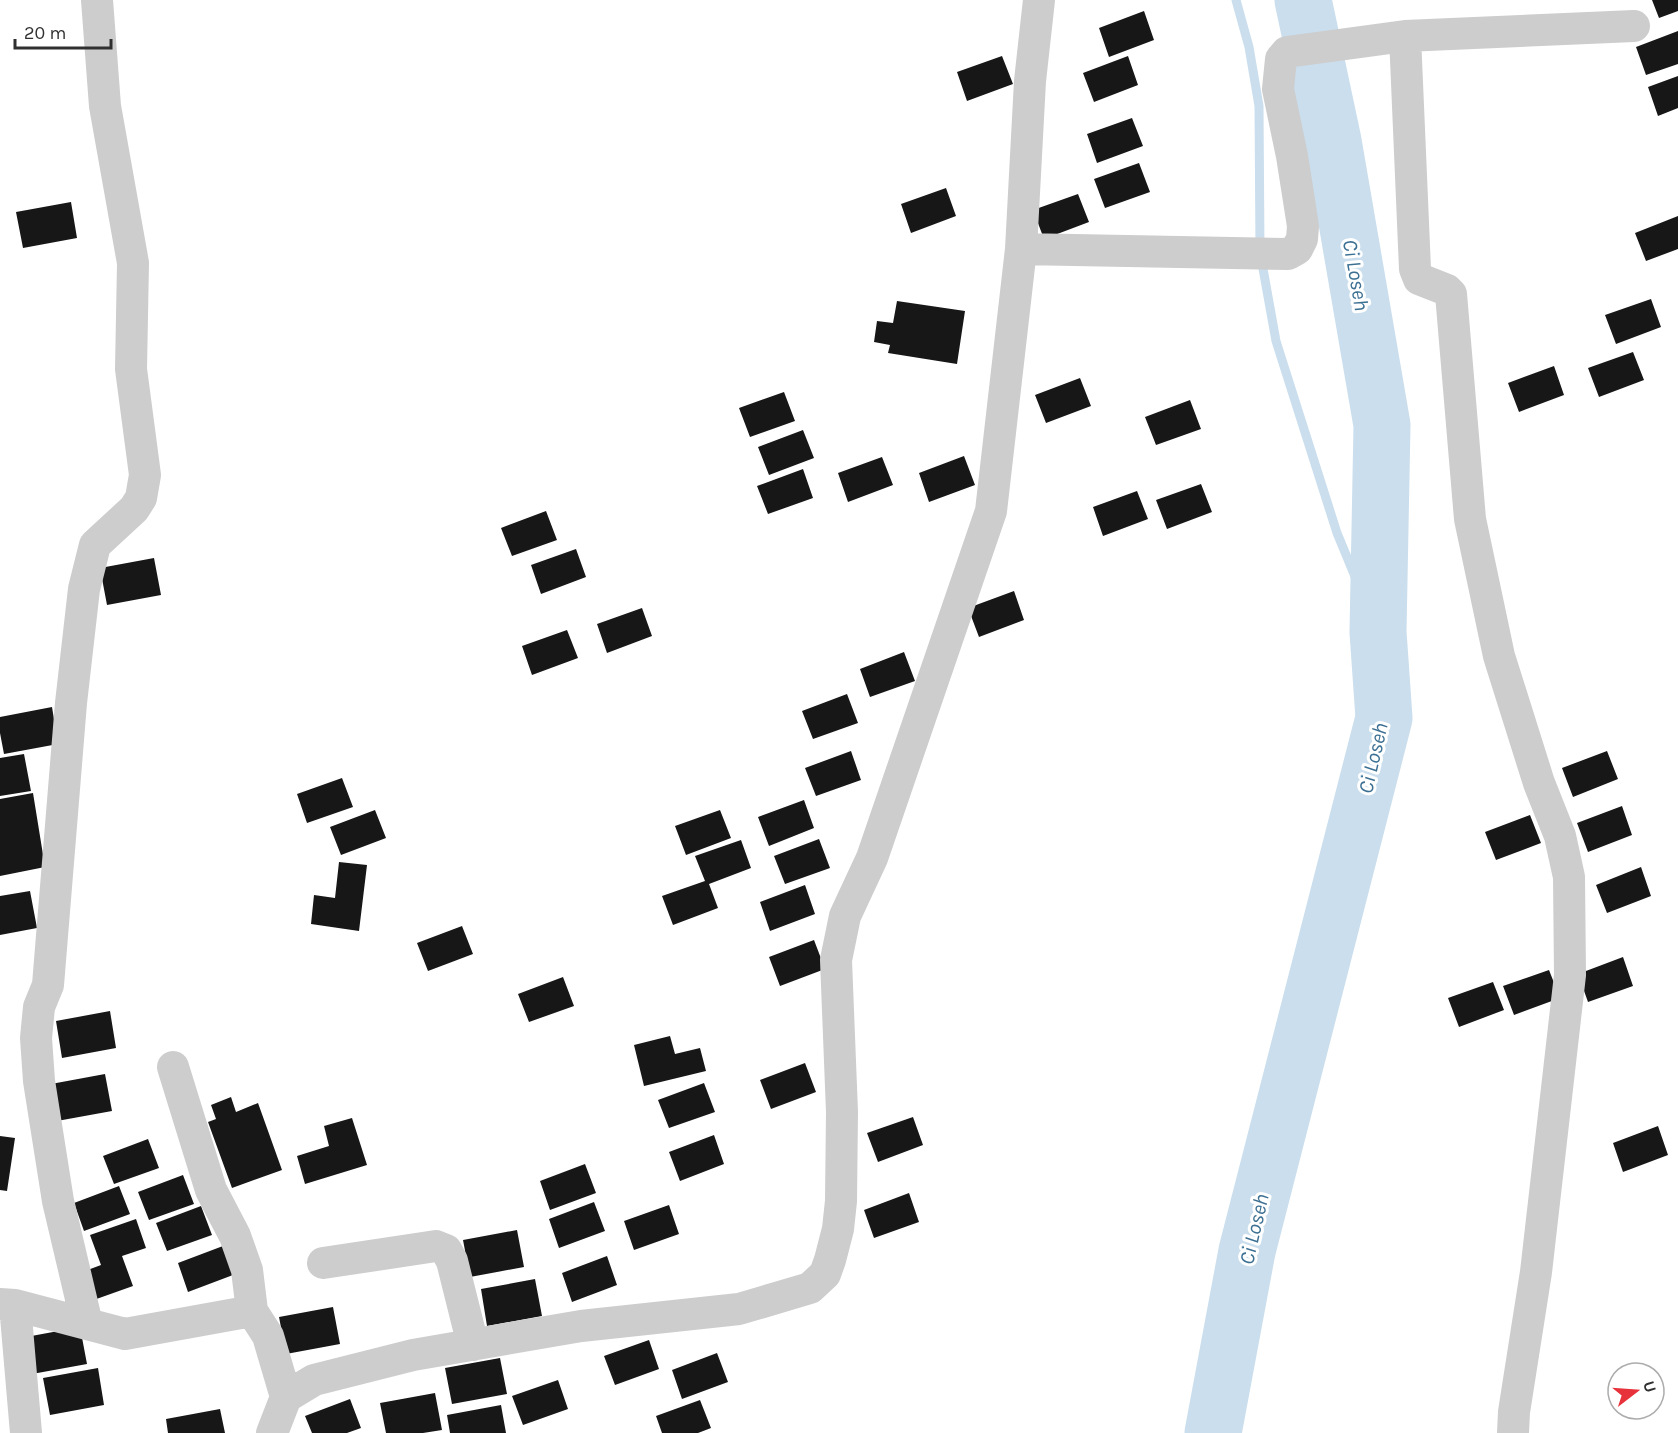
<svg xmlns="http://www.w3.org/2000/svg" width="1678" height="1433" font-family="Karla,sans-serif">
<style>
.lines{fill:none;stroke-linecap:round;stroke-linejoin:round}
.stream{stroke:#cadeed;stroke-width:9}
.river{stroke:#cadeed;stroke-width:57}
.building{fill:#171717}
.minor{stroke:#cdcdcd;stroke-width:32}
.labels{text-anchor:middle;stroke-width:6;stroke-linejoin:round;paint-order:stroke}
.water-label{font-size:21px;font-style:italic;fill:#3c7093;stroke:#fff}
</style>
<rect width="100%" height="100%" fill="#fff"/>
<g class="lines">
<!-- stream -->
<path class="stream" d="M 1236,0 L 1249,47 L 1259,106 L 1260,252 L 1276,341 L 1337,533 L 1378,632"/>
<!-- river -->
<path class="river" d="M 1213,1433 L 1247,1251 L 1384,718 L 1378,632 L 1382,425 L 1333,141 L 1303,0"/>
</g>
<!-- building -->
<path class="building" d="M 1652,0 L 1678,0 L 1678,11 L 1659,18 Z
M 1144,11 L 1154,40 L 1109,57 L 1099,28 Z
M 1678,31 L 1678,64 L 1646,75 L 1636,47 Z
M 1002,56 L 1013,84 L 967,101 L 957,72 Z
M 1128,56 L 1138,85 L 1094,102 L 1083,73 Z
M 1678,76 L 1678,108 L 1658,116 L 1648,87 Z
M 1132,118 L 1143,146 L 1097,163 L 1087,134 Z
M 1139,163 L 1150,192 L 1105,208 L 1094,179 Z
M 946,188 L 956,216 L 911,233 L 901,204 Z
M 1078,194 L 1089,222 L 1044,239 L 1033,210 Z
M 71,202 L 77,238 L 23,248 L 16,212 Z
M 1678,216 L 1678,249 L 1646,261 L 1635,233 Z
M 1651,299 L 1661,327 L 1616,344 L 1605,315 Z
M 897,301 L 965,311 L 957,364 L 888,353 L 890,345 L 874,342 L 877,321 L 893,323 Z
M 1633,352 L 1644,380 L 1599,397 L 1588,368 Z
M 1554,366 L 1564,395 L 1519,412 L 1508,383 Z
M 1080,378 L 1091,406 L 1046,423 L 1035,395 Z
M 784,392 L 795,421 L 750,437 L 739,408 Z
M 1190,400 L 1201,429 L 1156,445 L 1145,417 Z
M 803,430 L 814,458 L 769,475 L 758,447 Z
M 964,456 L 975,485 L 929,502 L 919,473 Z
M 882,457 L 893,485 L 848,502 L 838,473 Z
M 803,469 L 813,498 L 768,514 L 757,486 Z
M 1201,484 L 1212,512 L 1167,529 L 1156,500 Z
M 1137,491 L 1148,519 L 1103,536 L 1093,507 Z
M 546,511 L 557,540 L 512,556 L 501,528 Z
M 576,549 L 586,577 L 541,594 L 531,565 Z
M 154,558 L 161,595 L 107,605 L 100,568 Z
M 1014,591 L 1024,620 L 979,637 L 968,608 Z
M 642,608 L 652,636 L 607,653 L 597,624 Z
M 567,630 L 578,658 L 532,675 L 522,646 Z
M 904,652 L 915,681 L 870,697 L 860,669 Z
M 847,694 L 858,723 L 813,739 L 802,711 Z
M 52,707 L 58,744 L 4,754 L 0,733 L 0,717 Z
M 851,751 L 861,780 L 816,796 L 805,768 Z
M 1607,751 L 1618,779 L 1573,797 L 1562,768 Z
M 24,754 L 31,791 L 0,796 L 0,758 Z
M 342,778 L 353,807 L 307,823 L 297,794 Z
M 33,793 L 45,867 L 0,876 L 0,799 Z
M 804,800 L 814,828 L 769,846 L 758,817 Z
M 1622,806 L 1632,835 L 1588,852 L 1577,823 Z
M 375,810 L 386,838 L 341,855 L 330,827 Z
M 720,810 L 731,838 L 686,855 L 675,826 Z
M 1530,815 L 1541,843 L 1496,860 L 1485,832 Z
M 819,839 L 830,868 L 785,884 L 774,856 Z
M 741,840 L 751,868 L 709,884 L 718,908 L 673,925 L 662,896 L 705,881 L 695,856 Z
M 339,862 L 367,865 L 359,931 L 311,924 L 314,895 L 335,898 Z
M 1641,867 L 1651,896 L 1607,913 L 1596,885 Z
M 805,885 L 815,914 L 770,931 L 760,902 Z
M 30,891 L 37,928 L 0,935 L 0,896 Z
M 462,926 L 473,954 L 428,971 L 417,943 Z
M 814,940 L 825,969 L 780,986 L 769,957 Z
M 1623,957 L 1633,986 L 1588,1002 L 1578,974 Z
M 1549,970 L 1560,998 L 1514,1015 L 1503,986 Z
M 563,977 L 574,1006 L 529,1022 L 518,994 Z
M 1493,982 L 1504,1010 L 1459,1027 L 1448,998 Z
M 110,1011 L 116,1048 L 62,1058 L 56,1021 Z
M 670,1036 L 675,1054 L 700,1048 L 706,1071 L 644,1086 L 634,1045 Z
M 805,1063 L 816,1092 L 771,1109 L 760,1080 Z
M 105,1074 L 112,1111 L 57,1121 L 51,1084 Z
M 704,1083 L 715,1112 L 669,1128 L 658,1100 Z
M 231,1097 L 236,1112 L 258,1103 L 282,1170 L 232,1188 L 208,1122 L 216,1119 L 211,1105 Z
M 913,1117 L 923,1145 L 878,1162 L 867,1133 Z
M 352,1118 L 367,1165 L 305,1184 L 297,1156 L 329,1146 L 324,1126 Z
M 1658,1126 L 1668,1155 L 1623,1172 L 1613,1143 Z
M 714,1135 L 724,1164 L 680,1181 L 669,1152 Z
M 0,1136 L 15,1138 L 7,1191 L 0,1190 Z
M 148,1139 L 159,1168 L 114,1184 L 103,1156 Z
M 585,1164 L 596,1193 L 550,1210 L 540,1181 Z
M 183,1175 L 194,1204 L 149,1220 L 138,1192 Z
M 119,1186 L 130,1214 L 84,1231 L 74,1203 Z
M 909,1193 L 919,1222 L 874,1238 L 864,1210 Z
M 594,1202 L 605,1231 L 559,1248 L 549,1219 Z
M 669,1205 L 679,1234 L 634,1250 L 624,1221 Z
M 201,1206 L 212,1235 L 167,1251 L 156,1223 Z
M 136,1219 L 146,1248 L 122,1256 L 133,1286 L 88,1302 L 77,1274 L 101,1265 L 90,1235 Z
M 517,1230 L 524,1267 L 470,1277 L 463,1240 Z
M 223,1246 L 233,1275 L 188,1292 L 178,1263 Z
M 607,1256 L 617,1285 L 572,1302 L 562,1273 Z
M 535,1279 L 542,1316 L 487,1326 L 481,1289 Z
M 333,1307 L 340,1344 L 286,1354 L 279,1317 Z
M 80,1327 L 87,1364 L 32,1374 L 26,1337 Z
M 649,1340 L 659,1369 L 615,1385 L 604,1356 Z
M 717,1353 L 728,1382 L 682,1399 L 672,1370 Z
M 500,1358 L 507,1394 L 452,1404 L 445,1368 Z
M 98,1368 L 104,1405 L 50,1415 L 43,1378 Z
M 558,1380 L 568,1409 L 523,1425 L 512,1396 Z
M 435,1393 L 442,1430 L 423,1433 L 386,1433 L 380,1403 Z
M 350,1399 L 361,1428 L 347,1433 L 312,1433 L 305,1416 Z
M 700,1400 L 711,1428 L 698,1433 L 662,1433 L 656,1416 Z
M 501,1405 L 506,1433 L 450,1433 L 447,1415 Z
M 220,1409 L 225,1433 L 168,1433 L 166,1419 Z"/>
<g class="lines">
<!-- minor -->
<path class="minor" d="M 1405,36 L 1415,269 L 1419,279 L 1447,290 L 1451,294 L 1470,519 L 1499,656 L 1539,783 L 1560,836 L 1569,877 L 1570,975 L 1536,1272 L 1514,1412 L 1513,1433
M 1021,249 L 1288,254 L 1297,249 L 1302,239 L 1303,226 L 1292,156 L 1278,89 L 1281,59 L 1287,52 L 1405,36 L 1634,26
M 173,1067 L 211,1190 L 235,1236 L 247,1270 L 252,1311
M 323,1263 L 436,1246 L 446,1250 L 452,1261 L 473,1345
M 0,1304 L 15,1305 L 125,1334 L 252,1311 L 268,1336 L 286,1397
M 15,1305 L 26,1433
M 87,1324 L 58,1201 L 39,1081 L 36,1038 L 39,1007 L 48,985 L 71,703 L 84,589 L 95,545 L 134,509 L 141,498 L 145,475 L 131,369 L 133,263 L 105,106 L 97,0
M 272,1433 L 286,1397 L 314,1380 L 413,1355 L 581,1326 L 739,1309 L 810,1288 L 825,1274 L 830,1260 L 838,1229 L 841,1201 L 842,1112 L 836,960 L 845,916 L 872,858 L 991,511 L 1021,249 L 1030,81 L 1039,0"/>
</g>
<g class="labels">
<!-- water labels -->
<g class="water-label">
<text transform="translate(1356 275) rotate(80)" y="7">Ci Loseh</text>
<text transform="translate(1373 758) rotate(-77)" y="7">Ci Loseh</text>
<text transform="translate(1254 1229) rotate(-77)" y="7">Ci Loseh</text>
</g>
</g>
<!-- north arrow -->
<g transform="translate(1636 1391) rotate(73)"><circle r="28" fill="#ffffff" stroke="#acacac" stroke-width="1.5"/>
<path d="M0-4.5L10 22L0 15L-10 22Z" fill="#e7323b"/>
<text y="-9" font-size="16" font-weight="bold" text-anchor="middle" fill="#303030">U</text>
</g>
<!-- scale -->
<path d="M15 39v9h96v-9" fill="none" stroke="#303030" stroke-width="3"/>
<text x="24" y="39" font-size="18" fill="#303030" stroke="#ffffff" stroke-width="4.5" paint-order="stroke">20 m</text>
</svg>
